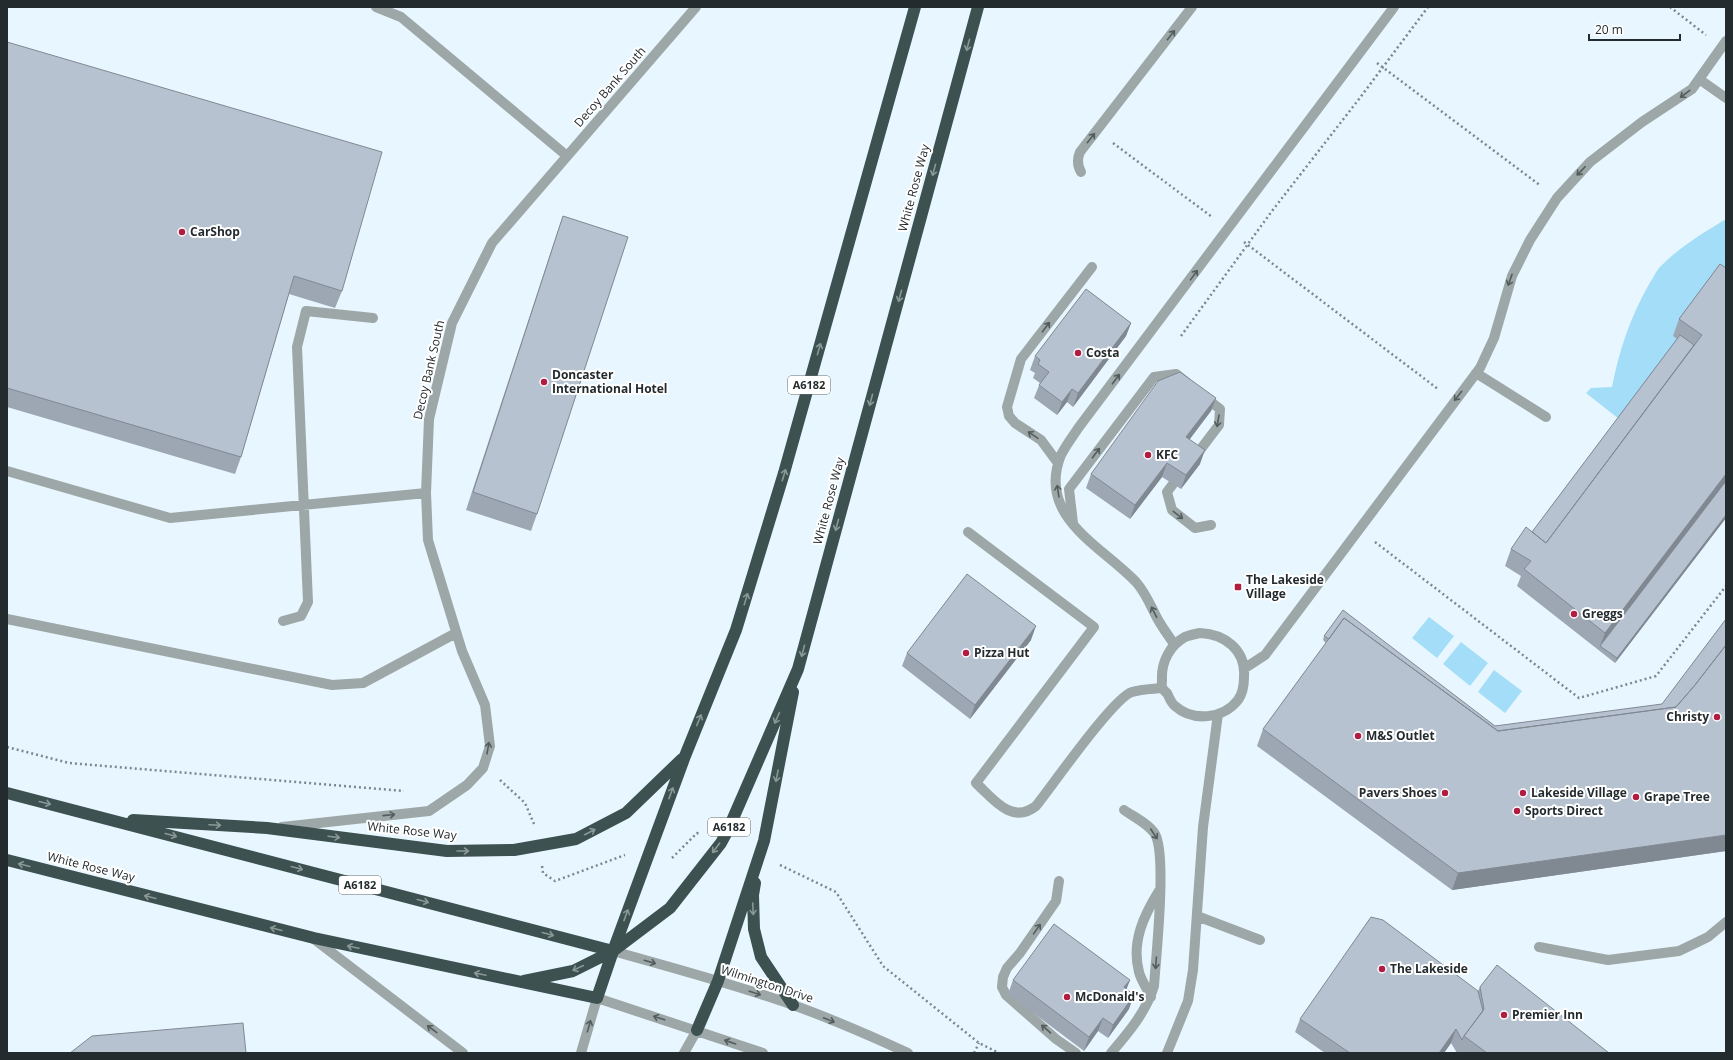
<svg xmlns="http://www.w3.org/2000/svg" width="1733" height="1060" font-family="'Open Sans',sans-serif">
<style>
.green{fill:#a4ddf8}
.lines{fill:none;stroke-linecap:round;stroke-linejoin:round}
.path{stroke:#7d878d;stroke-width:2.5;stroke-dasharray:2 3;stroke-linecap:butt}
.minor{stroke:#9da7a7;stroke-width:10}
.highway{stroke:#3d5151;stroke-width:12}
.wall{fill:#9da7b4}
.shaded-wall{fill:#808892}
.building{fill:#b7c2d1;stroke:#808892}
.oneway{stroke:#545d5e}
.oneway2{stroke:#8b9797}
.poi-dot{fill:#b01d40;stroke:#fff;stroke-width:1.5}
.labels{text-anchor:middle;stroke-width:4;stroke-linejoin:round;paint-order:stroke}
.shield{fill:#fff;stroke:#666b6d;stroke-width:1}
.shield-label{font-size:11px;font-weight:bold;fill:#242b2e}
.street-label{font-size:12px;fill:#242b2e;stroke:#fff}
.poi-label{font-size:12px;font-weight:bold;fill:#242b2e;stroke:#fff;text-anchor:start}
</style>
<rect width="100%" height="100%" fill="#e8f7ff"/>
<!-- green -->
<path class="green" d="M 1726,219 L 1726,276 L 1619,419 L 1586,393 L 1591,388 L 1612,387 C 1619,351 1630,318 1648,286 C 1652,280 1655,273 1659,268 C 1678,248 1703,233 1726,219 Z
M 1429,617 L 1454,636 L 1437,658 L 1412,638 Z
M 1461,642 L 1488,663 L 1470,686 L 1443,664 Z
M 1494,670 L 1522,691 L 1505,713 L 1478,692 Z"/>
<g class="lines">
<!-- path -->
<path class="path" d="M 1670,7 L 1706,35
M 1377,63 L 1541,186
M 1113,143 L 1212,217
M 1244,242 L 1438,389
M 1181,336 L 1272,211 L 1359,99 L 1428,7
M 1375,542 L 1579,698 L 1656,676 L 1726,586
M 7,747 L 69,763 L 404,791
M 500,780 L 525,803 L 534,824
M 672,858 L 697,833 L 700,835
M 780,865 L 836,892 L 883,966 L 979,1043 L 999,1053
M 542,866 L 543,873 L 555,881 L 625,855
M 974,1053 L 979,1043"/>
<!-- minor -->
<path class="minor" d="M 376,7 L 401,17 L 567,156
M 1699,79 L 1726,98
M 1081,172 C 1077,165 1077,159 1080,152 L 1192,7
M 1476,373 L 1546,417
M 1194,458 L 1219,425 L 1220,409 L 1203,396
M 1058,463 L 1041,440 L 1015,423 L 1009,416 L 1007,407 L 1021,359 L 1092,267
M 7,471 L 170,518 L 426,493
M 1173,484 L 1167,492 L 1172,510 L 1195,528 L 1211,525
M 1073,523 L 1069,489 L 1154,377 L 1176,374 L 1186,382
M 968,532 L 1094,627 L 976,783 C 993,799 1012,825 1036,806 C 1052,786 1113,698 1132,692 C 1141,689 1153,689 1162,688
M 7,619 L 332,685 L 363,683 L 456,633
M 283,621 L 301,616 L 308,602 L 297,347 L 306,311 L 373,318
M 1200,633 C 1225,634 1246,650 1244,677 C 1244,685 1243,693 1238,700 C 1223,719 1193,722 1175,706 C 1171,703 1169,697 1167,693 C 1165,692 1164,690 1163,689 C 1161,686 1162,683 1162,680 C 1161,662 1170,645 1185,637 C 1190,635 1195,634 1200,633 Z
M 1174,644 C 1168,635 1161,626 1156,616 C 1150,604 1145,592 1136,582 C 1102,546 1036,517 1061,455 C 1066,445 1073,436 1079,427 L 1394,7
M 1245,668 L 1265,655 L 1480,368 L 1494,338 L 1512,276 L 1530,240 L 1557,198 L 1590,162 L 1642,122 L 1692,89 L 1726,41
M 282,827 L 429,811 L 467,785 L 483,768 L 490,746 L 485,705 L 462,651 L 428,540 L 426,493 L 429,419 L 452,323 L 492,243 L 696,7
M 1059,881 L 1056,901 L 1020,953 L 1007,968 L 1003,977 L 1002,987 L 1006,995 L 1056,1039 L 1076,1053
M 1197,916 L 1260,940
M 314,939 L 463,1053
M 1539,947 L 1608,960 L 1679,951 L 1708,937 L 1726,922
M 613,951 C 673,968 734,984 793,1005 C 832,1019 871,1036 908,1053
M 1151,997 C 1147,989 1141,980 1139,972 C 1131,942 1144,915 1159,891
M 581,1053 L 597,998 L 763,1053
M 684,1053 L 697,1030
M 1111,1053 C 1129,1032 1146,1012 1154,986 C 1156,957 1167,855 1155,834 C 1149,824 1134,817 1124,810
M 1167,1053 L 1188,1001 L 1193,970 L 1203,827 L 1218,714"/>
<!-- highway -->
<path class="highway" d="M 7,793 L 613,951
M 133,820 L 267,828 L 447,851 L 514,850 L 576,839 L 626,813 L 682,759
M 7,860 L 314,938 L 597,998 L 613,951 L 685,756 L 736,630 L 784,473 L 915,7
M 755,883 L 753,895 L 754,929 L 761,957 L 793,1005
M 524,981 L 573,971 L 613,951 L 670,908 L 721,843 L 728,830 L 798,669 L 978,7
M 697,1030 L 718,981 L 764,841 L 793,692"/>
</g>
<!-- wall -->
<path class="wall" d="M 7,42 L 342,291 L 335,308 L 289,294 L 241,457 L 235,474 L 7,407 Z
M 563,216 L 537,514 L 531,531 L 466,510 L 557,233 Z
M 1720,264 L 1726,518 L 1615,663 L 1517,586 L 1521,576 L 1505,566 L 1511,549 L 1532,532 L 1677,339 L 1673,336 L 1679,319 Z
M 1131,323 L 1126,336 L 1073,407 L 1067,402 L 1057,415 L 1034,398 L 1040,383 L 1033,378 L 1035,373 L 1030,370 L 1035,356 Z
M 1216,398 L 1211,411 L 1189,439 L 1200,464 L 1181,489 L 1162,477 L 1130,519 L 1086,488 L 1091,474 Z
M 1324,636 L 1495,726 L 1726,851 L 1452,890 L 1257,746 L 1263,729 L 1326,643 L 1323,640 Z
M 1031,640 L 970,719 L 902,666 L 907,653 Z
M 1013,980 L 1130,980 L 1126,989 L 1129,1009 L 1108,1038 L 1098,1031 L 1084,1051 L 1008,994 Z
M 1480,987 L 1609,1053 L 1457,1053 L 1451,1043 L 1444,1053 L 1325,1053 L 1295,1032 L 1300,1019 L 1478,991 Z"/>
<!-- shaded-wall -->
<path class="shaded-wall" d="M 1131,323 L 1126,336 L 1073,407 L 1078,393 Z
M 1072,389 L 1067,402 L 1057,415 L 1062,402 Z
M 1216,398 L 1211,411 L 1181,451 L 1186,437 Z
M 1205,450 L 1200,464 L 1181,489 L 1186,475 Z
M 1167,463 L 1162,477 L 1130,519 L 1135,505 Z
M 1726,474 L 1726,483 L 1600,646 L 1605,633 Z
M 1726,515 L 1726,518 L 1615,663 L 1617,658 Z
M 1036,626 L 1031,640 L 970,719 L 975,705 Z
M 1726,835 L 1726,851 L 1452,890 L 1458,873 Z
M 1130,980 L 1125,993 L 1124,987 Z
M 1134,995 L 1129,1009 L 1108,1038 L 1113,1025 Z
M 1103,1018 L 1098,1031 L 1084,1051 L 1089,1037 Z
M 1456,1029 L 1451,1043 L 1444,1053 L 1439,1053 Z"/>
<!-- building -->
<path class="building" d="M 7,42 L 382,152 L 342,291 L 294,276 L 241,457 L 7,388 Z
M 563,216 L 628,237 L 537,514 L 473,492 Z
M 1720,264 L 1726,268 L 1726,474 L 1605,633 L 1524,569 L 1531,561 L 1511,549 L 1526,527 L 1546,543 L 1702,335 L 1679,319 Z
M 1086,289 L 1131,323 L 1078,393 L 1072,389 L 1062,402 L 1039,385 L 1049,372 L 1038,364 L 1040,360 L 1035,356 Z
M 1680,335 L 1694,345 L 1546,543 L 1532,532 Z
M 1180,372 L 1216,398 L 1186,437 L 1205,450 L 1186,475 L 1167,463 L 1135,505 L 1091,474 L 1158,381 Z
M 1726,481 L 1726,515 L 1617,658 L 1600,646 Z
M 967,574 L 1036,626 L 975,705 L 907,653 Z
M 1343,610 L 1495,726 L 1662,704 L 1726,619 L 1726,645 L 1695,685 L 1676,707 L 1498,731 L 1344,618 L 1329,639 L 1324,636 Z
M 1344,618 L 1498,731 L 1676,707 L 1695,685 L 1726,645 L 1726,835 L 1458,873 L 1263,729 Z
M 1371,917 L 1383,920 L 1478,991 L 1483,1011 L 1464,1036 L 1462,1040 L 1456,1029 L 1439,1053 L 1350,1053 L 1300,1019 Z
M 1054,924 L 1130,980 L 1124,987 L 1134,995 L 1113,1025 L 1103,1018 L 1089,1037 L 1013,980 Z
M 1497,965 L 1609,1053 L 1487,1053 L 1464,1036 L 1484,1009 L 1480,987 Z
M 243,1023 L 246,1053 L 70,1053 L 92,1036 Z"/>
<!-- one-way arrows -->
<defs><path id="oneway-shaft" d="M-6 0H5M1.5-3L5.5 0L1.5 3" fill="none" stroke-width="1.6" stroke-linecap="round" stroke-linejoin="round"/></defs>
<g class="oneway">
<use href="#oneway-shaft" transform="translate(1171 35) rotate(-52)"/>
<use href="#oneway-shaft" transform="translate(1685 94) rotate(143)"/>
<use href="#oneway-shaft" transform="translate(1091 138) rotate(-52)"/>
<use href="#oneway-shaft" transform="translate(1581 171) rotate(134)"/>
<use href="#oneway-shaft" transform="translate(1194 275) rotate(-54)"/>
<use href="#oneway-shaft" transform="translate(1510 280) rotate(110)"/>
<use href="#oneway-shaft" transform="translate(1046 327) rotate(-53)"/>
<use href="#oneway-shaft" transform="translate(1116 379) rotate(-53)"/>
<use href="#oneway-shaft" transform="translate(1458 396) rotate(128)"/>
<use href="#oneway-shaft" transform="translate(1218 421) rotate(100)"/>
<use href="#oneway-shaft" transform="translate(1033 435) rotate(-146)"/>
<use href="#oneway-shaft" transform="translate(1096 453) rotate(-53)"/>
<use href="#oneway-shaft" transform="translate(1058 491) rotate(-99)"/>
<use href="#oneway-shaft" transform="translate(1178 515) rotate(38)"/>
<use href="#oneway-shaft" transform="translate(1154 612) rotate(-117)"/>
<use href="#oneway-shaft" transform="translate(488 748) rotate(-80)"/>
<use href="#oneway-shaft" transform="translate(389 815) rotate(-6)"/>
<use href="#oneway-shaft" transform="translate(1154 834) rotate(57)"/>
<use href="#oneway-shaft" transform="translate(1037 929) rotate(-55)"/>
<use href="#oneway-shaft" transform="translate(650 962) rotate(16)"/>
<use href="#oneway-shaft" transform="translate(1156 963) rotate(94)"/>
<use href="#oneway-shaft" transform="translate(755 993) rotate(18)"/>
<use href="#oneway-shaft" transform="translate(659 1018) rotate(-162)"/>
<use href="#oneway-shaft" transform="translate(829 1020) rotate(22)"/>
<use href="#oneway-shaft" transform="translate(589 1026) rotate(-74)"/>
<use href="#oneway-shaft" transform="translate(432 1029) rotate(-143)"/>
<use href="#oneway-shaft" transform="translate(1046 1029) rotate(-139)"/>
<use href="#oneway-shaft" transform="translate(730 1042) rotate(-161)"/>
</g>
<g class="oneway2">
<use href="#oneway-shaft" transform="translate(968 45) rotate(105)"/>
<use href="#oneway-shaft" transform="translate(934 170) rotate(105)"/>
<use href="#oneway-shaft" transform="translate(900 296) rotate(105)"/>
<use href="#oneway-shaft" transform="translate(819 349) rotate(-74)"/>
<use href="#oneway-shaft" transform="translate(871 400) rotate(105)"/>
<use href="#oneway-shaft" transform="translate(784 475) rotate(-73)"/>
<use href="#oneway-shaft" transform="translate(837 525) rotate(105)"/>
<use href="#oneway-shaft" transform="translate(746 599) rotate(-73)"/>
<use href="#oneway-shaft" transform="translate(803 651) rotate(105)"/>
<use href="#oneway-shaft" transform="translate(777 718) rotate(114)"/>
<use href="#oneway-shaft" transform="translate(699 720) rotate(-68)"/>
<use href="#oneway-shaft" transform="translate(777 776) rotate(101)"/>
<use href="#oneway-shaft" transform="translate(671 793) rotate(-70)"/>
<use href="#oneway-shaft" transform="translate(45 803) rotate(14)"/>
<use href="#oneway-shaft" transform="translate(215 825) rotate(3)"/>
<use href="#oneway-shaft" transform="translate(590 832) rotate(-27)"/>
<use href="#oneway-shaft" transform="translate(171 835) rotate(15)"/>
<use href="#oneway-shaft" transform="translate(334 837) rotate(7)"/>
<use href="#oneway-shaft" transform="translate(716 848) rotate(127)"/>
<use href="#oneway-shaft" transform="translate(463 851)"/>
<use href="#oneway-shaft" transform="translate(24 865) rotate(-166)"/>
<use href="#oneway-shaft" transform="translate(297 868) rotate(15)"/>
<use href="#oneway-shaft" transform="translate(150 897) rotate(-166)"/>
<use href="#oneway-shaft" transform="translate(423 901) rotate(15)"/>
<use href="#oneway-shaft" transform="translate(753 909) rotate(88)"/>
<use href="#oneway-shaft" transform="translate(626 915) rotate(-70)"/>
<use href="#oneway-shaft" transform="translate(276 929) rotate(-166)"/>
<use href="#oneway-shaft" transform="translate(548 934) rotate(15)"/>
<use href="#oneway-shaft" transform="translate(353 947) rotate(-168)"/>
<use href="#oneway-shaft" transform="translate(578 968) rotate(155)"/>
<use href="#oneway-shaft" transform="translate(480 974) rotate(-168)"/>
</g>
<!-- markers -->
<g class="poi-dot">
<circle cx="182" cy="232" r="4"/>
<circle cx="1078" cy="353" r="4"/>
<circle cx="544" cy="382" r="4"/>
<circle cx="1148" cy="455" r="4"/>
<rect x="1234" y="583" width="8" height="8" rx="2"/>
<circle cx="1574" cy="614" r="4"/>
<circle cx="966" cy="653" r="4"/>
<circle cx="1717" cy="717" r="4"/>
<circle cx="1358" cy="736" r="4"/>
<circle cx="1445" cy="793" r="4"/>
<circle cx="1523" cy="793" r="4"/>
<circle cx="1636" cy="797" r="4"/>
<circle cx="1517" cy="811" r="4"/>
<circle cx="1382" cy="969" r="4"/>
<circle cx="1067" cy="997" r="4"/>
<circle cx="1504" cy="1015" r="4"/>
</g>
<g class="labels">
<!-- shield labels -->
<g class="shield">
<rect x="788" y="376" width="42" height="18" rx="3"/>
<rect x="708" y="818" width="42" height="18" rx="3"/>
<rect x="339" y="876" width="42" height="18" rx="3"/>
</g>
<g class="shield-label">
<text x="809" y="389">A6182</text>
<text x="729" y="831">A6182</text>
<text x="360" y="889">A6182</text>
</g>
<!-- street labels -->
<g class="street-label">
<text transform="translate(610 87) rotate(-49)" y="4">Decoy Bank South</text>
<text transform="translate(914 188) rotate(-75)" y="4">White Rose Way</text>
<text transform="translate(429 370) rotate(-77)" y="4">Decoy Bank South</text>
<text transform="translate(829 501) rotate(-75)" y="4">White Rose Way</text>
<text transform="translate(412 831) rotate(6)" y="4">White Rose Way</text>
<text transform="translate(91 867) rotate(14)" y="4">White Rose Way</text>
<text transform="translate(767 984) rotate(18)" y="4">Wilmington Drive</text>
</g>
<!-- poi labels -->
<g class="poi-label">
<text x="190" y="236">CarShop</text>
<text x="1086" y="357">Costa</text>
<text x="552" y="379">Doncaster<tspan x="552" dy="14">International Hotel</tspan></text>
<text x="1156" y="459">KFC</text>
<text x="1246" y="584">The Lakeside<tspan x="1246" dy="14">Village</tspan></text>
<text x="1582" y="618">Greggs</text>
<text x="974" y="657">Pizza Hut</text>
<text x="1709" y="721" text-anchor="end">Christy</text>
<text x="1366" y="740">M&amp;S Outlet</text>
<text x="1437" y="797" text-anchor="end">Pavers Shoes</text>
<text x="1531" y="797">Lakeside Village</text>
<text x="1644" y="801">Grape Tree</text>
<text x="1525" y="815">Sports Direct</text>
<text x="1390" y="973">The Lakeside</text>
<text x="1075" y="1001">McDonald's</text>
<text x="1512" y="1019">Premier Inn</text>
</g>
</g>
<!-- border -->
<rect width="1733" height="1060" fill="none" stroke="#242b2e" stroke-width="16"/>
<!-- scale -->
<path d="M1589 34v6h91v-6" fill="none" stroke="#242b2e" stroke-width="2"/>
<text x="1595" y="34" font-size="12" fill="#242b2e" stroke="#ffffff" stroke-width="3" paint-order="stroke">20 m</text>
</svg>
